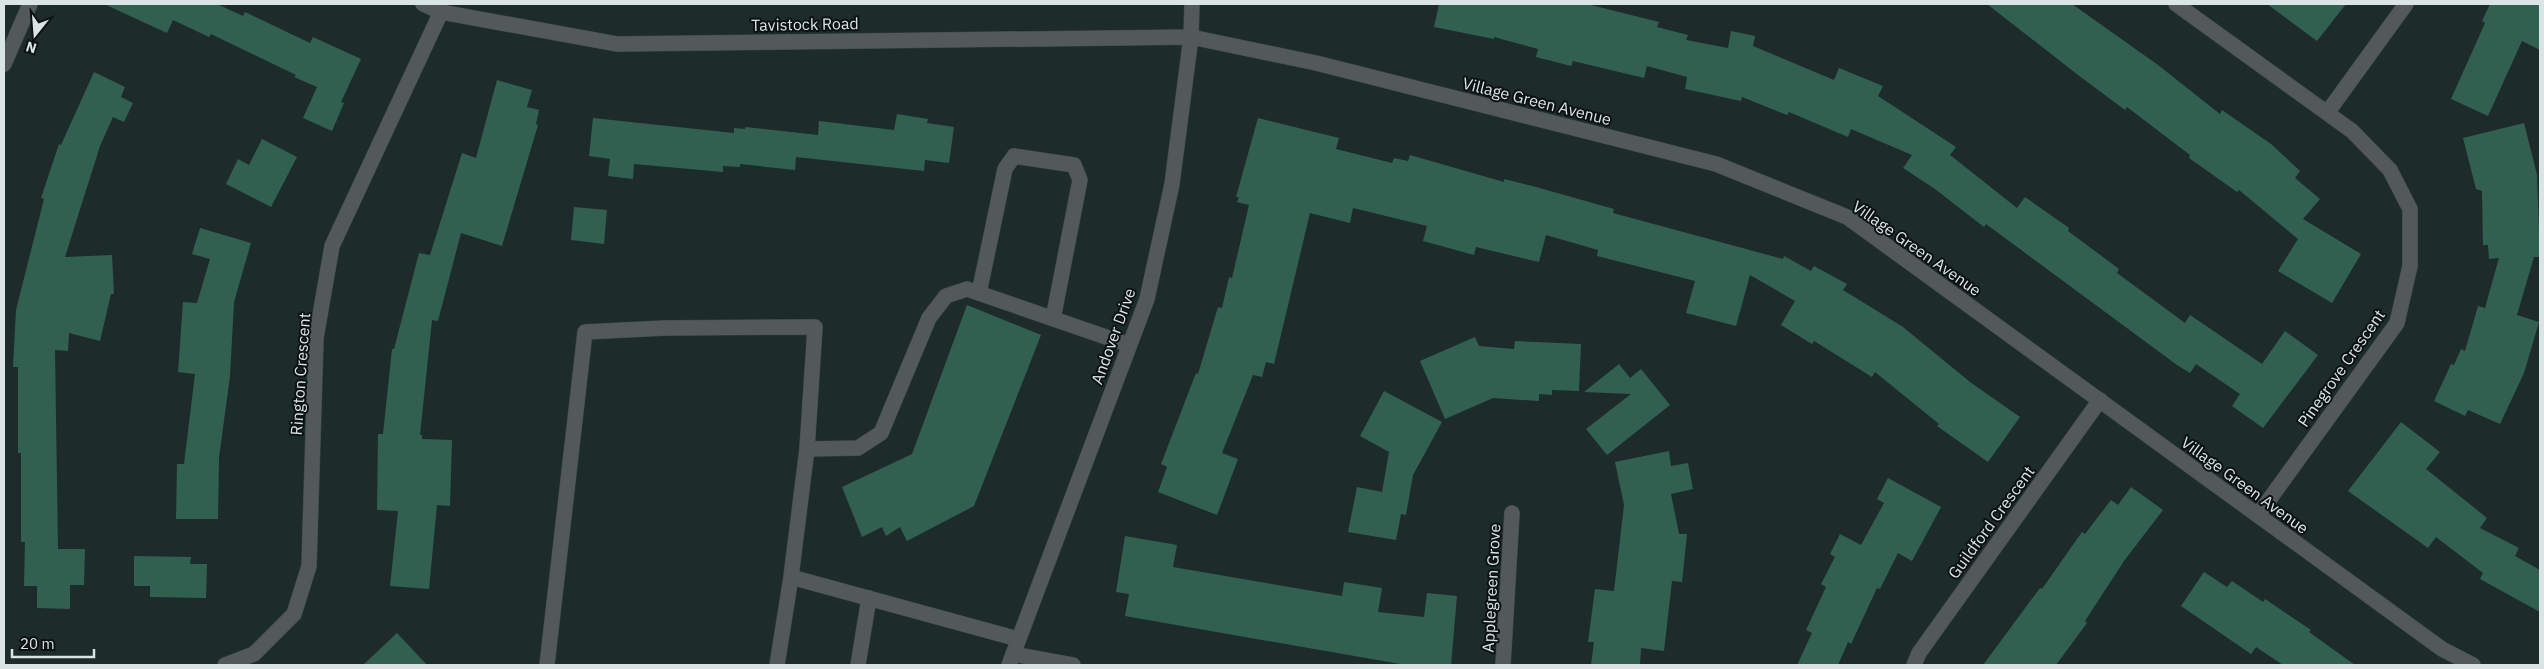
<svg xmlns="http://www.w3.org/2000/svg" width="2544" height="669" font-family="'IBM Plex Sans',sans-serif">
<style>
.building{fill:#326050}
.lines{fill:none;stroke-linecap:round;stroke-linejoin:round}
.service-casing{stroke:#3c4949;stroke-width:16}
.minor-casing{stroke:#3c4949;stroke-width:16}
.tertiary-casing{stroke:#3c4949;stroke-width:16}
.service{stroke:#53585b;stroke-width:15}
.minor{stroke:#53585b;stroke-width:15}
.tertiary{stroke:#53585b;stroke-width:15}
.labels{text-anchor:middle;stroke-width:4;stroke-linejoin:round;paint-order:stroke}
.street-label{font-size:16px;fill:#dbe4e4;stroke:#0c1212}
</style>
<rect width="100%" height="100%" fill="#1e2b2b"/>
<!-- building -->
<path class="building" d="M 104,4 L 217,4 L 243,16 L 245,12 L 310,43 L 313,37 L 361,59 L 341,102 L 344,103 L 332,131 L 303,118 L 317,87 L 294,77 L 296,75 L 211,34 L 209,37 L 173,20 L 167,33 Z
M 1439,4 L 1587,4 L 1659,22 L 1657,27 L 1688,35 L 1686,40 L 1728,48 L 1731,31 L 1755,36 L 1753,46 L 1834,80 L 1839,68 L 1883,86 L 1878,96 L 1956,147 L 1950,155 L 2017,208 L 2025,197 L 2069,228 L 2068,231 L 2119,269 L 2117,273 L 2185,323 L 2190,315 L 2262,364 L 2285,331 L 2318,355 L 2263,428 L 2232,406 L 2240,394 L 2196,364 L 2190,373 L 2177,365 L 1986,224 L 1984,227 L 1935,189 L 1903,168 L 1912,155 L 1851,129 L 1848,137 L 1789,112 L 1787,115 L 1742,97 L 1741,101 L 1685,89 L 1687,77 L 1647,66 L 1644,78 L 1573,61 L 1571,66 L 1536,57 L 1538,49 L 1494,37 L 1494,39 L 1434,27 Z
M 1987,4 L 2072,4 L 2158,65 L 2220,114 L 2222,110 L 2271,144 L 2300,171 L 2295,178 L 2320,199 L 2303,219 L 2361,254 L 2332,303 L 2278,271 L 2298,239 L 2239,190 L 2237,192 L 2189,158 L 2190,155 L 2127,107 L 2125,110 L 2078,75 Z
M 2267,4 L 2346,4 L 2317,41 Z
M 2490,4 L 2540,4 L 2540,50 L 2522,41 L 2488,116 L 2451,99 L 2485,23 L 2482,21 Z
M 94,72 L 125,87 L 121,97 L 133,103 L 124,122 L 113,117 L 100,146 L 65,257 L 112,255 L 114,294 L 111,294 L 100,341 L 69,333 L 68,351 L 55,350 L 58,549 L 85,549 L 84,585 L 70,585 L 70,609 L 37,608 L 37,586 L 24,586 L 25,542 L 21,542 L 21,453 L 18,453 L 18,367 L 13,367 L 16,310 L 44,199 L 41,198 L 59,144 L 61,145 Z
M 497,80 L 532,90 L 527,107 L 539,110 L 536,124 L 538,125 L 502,246 L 461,233 L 438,321 L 432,320 L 420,435 L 422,435 L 422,439 L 452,440 L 450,506 L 437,505 L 429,589 L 390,586 L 398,511 L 377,510 L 378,434 L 383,434 L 392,349 L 394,349 L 419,253 L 430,255 L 462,153 L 476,158 Z
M 897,114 L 928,119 L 927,123 L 954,127 L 949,163 L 925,160 L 924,171 L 796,157 L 795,170 L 740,164 L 740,167 L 723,166 L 723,172 L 634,164 L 633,179 L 608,176 L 610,159 L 589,156 L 593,118 L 734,133 L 734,128 L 745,129 L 745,127 L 818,135 L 819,121 L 894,130 Z
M 1258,118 L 1339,138 L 1336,149 L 1392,163 L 1394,158 L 1408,161 L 1410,155 L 1504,182 L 1504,179 L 1536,187 L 1614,209 L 1613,213 L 1783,259 L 1784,256 L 1811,271 L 1814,266 L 1847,284 L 1843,290 L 1903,327 L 1970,382 L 2020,417 L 1988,462 L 1937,426 L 1939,424 L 1875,372 L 1872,377 L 1814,341 L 1812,344 L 1781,325 L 1795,301 L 1750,275 L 1736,326 L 1686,313 L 1695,281 L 1597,256 L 1598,250 L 1546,235 L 1539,262 L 1476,247 L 1474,255 L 1423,241 L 1427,226 L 1353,208 L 1350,223 L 1310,213 L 1274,364 L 1266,362 L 1262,377 L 1253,375 L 1222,453 L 1238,459 L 1217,515 L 1158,492 L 1167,467 L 1161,464 L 1196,373 L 1198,374 L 1218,307 L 1222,308 L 1229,277 L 1232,278 L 1249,205 L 1237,202 L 1239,197 L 1236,197 Z
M 2524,123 L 2537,175 L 2540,257 L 2534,257 L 2517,315 L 2539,322 L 2524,373 L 2500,424 L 2468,410 L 2465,416 L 2434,401 L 2451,364 L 2454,365 L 2461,349 L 2465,351 L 2478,306 L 2485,308 L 2499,258 L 2489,259 L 2488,245 L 2483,245 L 2482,191 L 2476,189 L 2463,138 Z
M 262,139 L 297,157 L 271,207 L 226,184 L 238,159 L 249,165 Z
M 574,207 L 607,210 L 604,244 L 571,240 Z
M 200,228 L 251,243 L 234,302 L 230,376 L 219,458 L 218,519 L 176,519 L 177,464 L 184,464 L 195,374 L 178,372 L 183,302 L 197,303 L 210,259 L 192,254 Z
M 967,305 L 1041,335 L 974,506 L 907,541 L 900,527 L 886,536 L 882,527 L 862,537 L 842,487 L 912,454 Z
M 1475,337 L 1479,346 L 1514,349 L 1515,341 L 1581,344 L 1579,391 L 1552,390 L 1552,395 L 1539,394 L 1539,401 L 1493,398 L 1445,419 L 1420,361 Z
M 1619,364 L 1630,378 L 1641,369 L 1670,405 L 1607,455 L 1586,429 L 1631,394 L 1584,392 Z
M 1384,391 L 1442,422 L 1413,475 L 1406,515 L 1401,514 L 1396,540 L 1348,532 L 1357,487 L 1382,492 L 1389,452 L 1360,436 Z
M 2401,422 L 2440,452 L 2426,469 L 2487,518 L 2480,528 L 2519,548 L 2515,556 L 2540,570 L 2540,612 L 2480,579 L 2483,573 L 2436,537 L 2428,548 L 2348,491 Z
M 1669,451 L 1671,466 L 1688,463 L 1693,489 L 1671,494 L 1679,534 L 1687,534 L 1682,582 L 1672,581 L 1664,651 L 1641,648 L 1640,665 L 1591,665 L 1594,642 L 1588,642 L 1595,589 L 1614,591 L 1624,505 L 1615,462 Z
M 1888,478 L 1941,507 L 1912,561 L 1898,553 L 1880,589 L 1877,588 L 1851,644 L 1848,642 L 1838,665 L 1797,665 L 1812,633 L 1806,630 L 1826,587 L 1821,584 L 1835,557 L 1830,554 L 1840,534 L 1861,545 L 1884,503 L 1877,499 Z
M 2131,487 L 2163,510 L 2124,561 L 2085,621 L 2087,623 L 2056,665 L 1983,665 L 2040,588 L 2042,589 L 2082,532 L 2085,534 L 2111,500 L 2118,505 Z
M 1125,536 L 1177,545 L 1173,567 L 1342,596 L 1344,582 L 1382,588 L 1378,612 L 1424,617 L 1427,593 L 1457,596 L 1451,665 L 1406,665 L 1125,616 L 1129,594 L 1116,592 Z
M 134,556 L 191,557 L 190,564 L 207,564 L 206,598 L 150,597 L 150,586 L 134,586 Z
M 2204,572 L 2227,587 L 2232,581 L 2263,602 L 2265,599 L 2311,630 L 2309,632 L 2355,665 L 2283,665 L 2256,647 L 2251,654 L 2181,606 Z
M 397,633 L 427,665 L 363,665 Z"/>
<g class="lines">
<!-- service casing -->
<g class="service-casing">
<path id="service" d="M 979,293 L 1005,169 L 1014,156 L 1074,165 L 1080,180 L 1053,319
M 807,449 L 858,448 L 881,433 L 929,318 L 946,296 L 967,289 L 1129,345
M 547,665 L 585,332 L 665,328 L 815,327 L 807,449 L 791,577 L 1018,639
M 777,665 L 791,577
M 858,665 L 869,598"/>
</g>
<!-- minor casing -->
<g class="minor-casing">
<path id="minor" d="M 2176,4 L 2352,131 L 2390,170 L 2410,209 L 2410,266 L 2397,323 L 2258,515
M 4,64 L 30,4
M 2327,113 L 2406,4
M 1013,654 L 1073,665
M 225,665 L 254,654 L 294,614 L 309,566 L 316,338 L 332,246 L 441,12
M 1503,665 L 1512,513
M 1914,665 L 1919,653 L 2100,400"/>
</g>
<!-- tertiary casing -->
<g class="tertiary-casing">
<path id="tertiary" d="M 423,4 L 441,12 L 617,44 L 1191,37 L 1316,63 L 1716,164 L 1847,217 L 2442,649 L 2473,665
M 1009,665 L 1147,299 L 1172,184 L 1191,37 L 1192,4"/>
</g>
<!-- service -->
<use href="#service" class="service"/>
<!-- minor -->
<use href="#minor" class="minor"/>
<!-- tertiary -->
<use href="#tertiary" class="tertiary"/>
</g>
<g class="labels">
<!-- street labels -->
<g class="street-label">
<text transform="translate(805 24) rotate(-1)" y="6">Tavistock Road</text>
<text transform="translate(1537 101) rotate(14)" y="6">Village Green Avenue</text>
<text transform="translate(1917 248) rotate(35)" y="6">Village Green Avenue</text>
<text transform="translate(1113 336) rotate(-70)" y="6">Andover Drive</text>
<text transform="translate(2341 368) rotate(-55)" y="6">Pinegrove Crescent</text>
<text transform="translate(300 374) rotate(-86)" y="6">Rington Crescent</text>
<text transform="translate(2245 485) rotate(36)" y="6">Village Green Avenue</text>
<text transform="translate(1991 522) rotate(-54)" y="6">Guildford Crescent</text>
<text transform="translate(1491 588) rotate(-87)" y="6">Applegreen Grove</text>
</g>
</g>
<!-- border -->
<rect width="2544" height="669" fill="none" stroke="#dbe4e4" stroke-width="10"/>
<!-- north arrow -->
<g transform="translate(35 35) rotate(197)" stroke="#0c1212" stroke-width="4" paint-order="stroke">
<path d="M0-4L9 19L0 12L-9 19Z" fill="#dbe4e4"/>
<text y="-8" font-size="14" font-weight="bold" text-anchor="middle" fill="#dbe4e4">N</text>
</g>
<!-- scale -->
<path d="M12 649v8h82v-8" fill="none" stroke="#dbe4e4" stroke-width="2.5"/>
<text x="20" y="649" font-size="15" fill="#dbe4e4" stroke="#0c1212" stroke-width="4" paint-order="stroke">20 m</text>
</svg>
